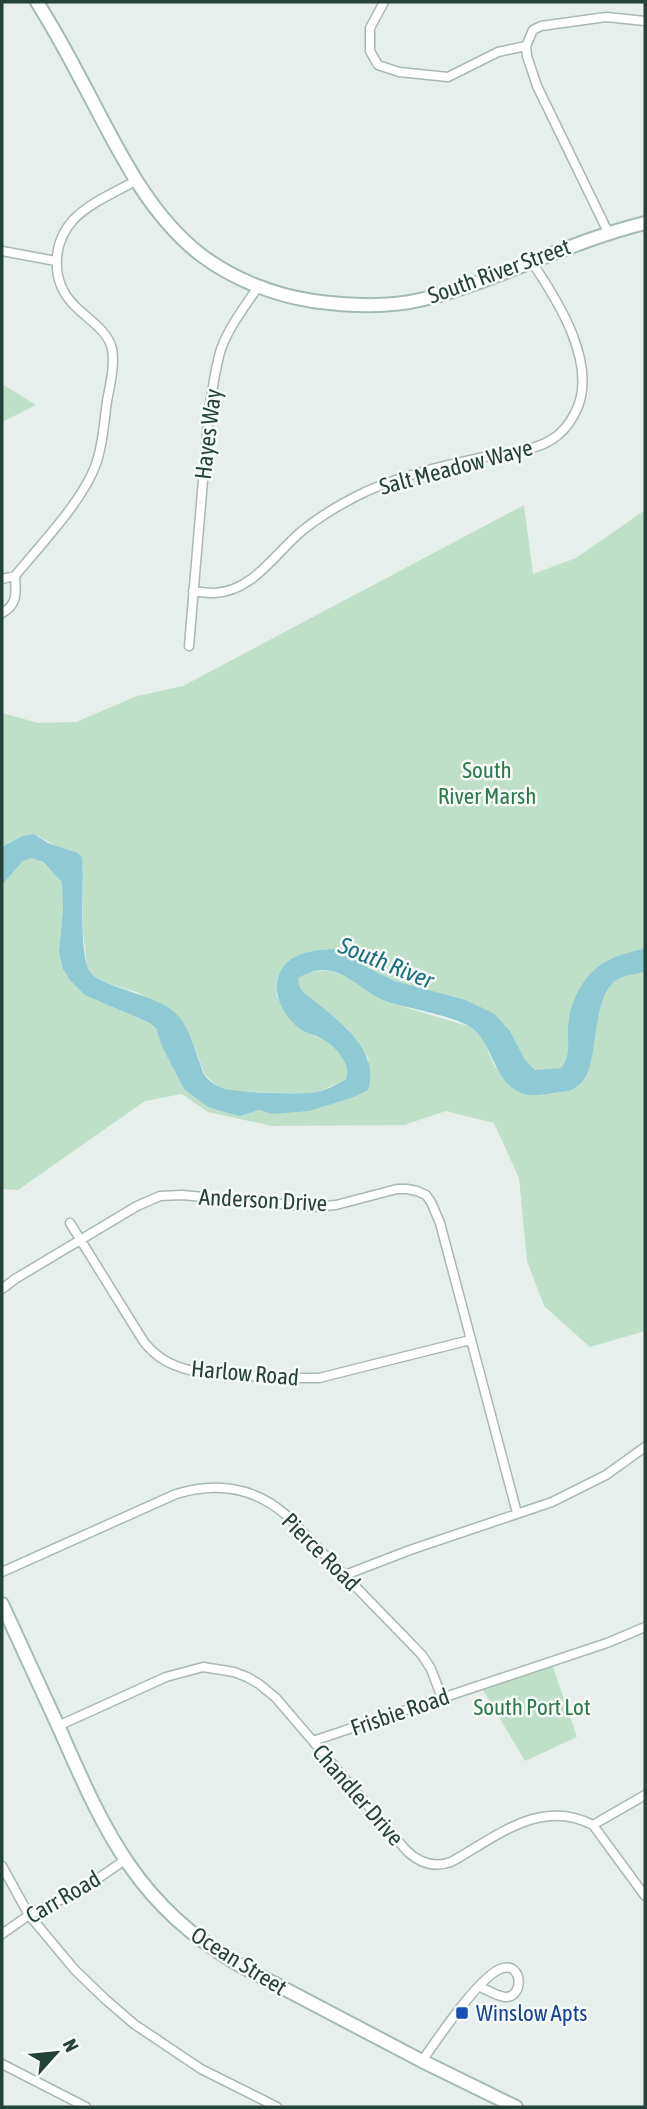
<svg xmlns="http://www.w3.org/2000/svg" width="647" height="2109" font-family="'Asap Condensed',sans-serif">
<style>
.green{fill:#bfe0c8}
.water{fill:#8ec9d4}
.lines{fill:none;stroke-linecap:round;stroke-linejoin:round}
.street-casing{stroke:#a8b8b2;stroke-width:11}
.secondary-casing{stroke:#a4bbb3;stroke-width:16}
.street{stroke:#fff;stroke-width:8}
.secondary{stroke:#fff;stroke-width:12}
.transit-dot{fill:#1a4fb4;stroke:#f7fbf9;stroke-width:2.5}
.labels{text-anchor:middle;stroke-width:5;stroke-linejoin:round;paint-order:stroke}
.street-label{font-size:23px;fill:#24423a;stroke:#f7fbf9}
.park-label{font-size:23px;fill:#2d7a4b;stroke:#f7fbf9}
.transit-label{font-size:23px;fill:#164399;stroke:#f7fbf9;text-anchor:start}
.water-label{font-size:24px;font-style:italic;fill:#1c6f80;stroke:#f7fbf9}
</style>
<rect width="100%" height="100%" fill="#e6efeb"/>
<!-- green -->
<path class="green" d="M 2,384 L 36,405 L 2,422 Z
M 524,505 L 533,574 L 576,558 L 645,510 L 645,948 L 609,960 L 568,1027 L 570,1048 L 567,1061 L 561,1068 L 536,1071 L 525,1060 L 510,1031 L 495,1014 L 466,1000 L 395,981 L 368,968 L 359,959 L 355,948 L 309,952 L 276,994 C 283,1010 296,1026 312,1035 C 315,1037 319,1038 323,1039 C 336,1046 352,1064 346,1079 L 318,1092 L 305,1094 L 231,1091 L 218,1087 L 205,1075 L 190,1035 L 139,993 L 101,981 L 91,974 L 87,966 L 83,932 L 83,867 L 62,849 L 34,834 L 22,836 L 2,847 L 2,713 L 38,723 L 76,722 L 137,696 L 183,686 Z
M 31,858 L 42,862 L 62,881 L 63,909 L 59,952 L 113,1007 L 150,1023 L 156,1028 L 162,1047 L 184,1089 L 241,1116 L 259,1110 L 273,1114 L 354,1097 L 369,1059 L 346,1028 L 299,989 L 297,979 L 305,973 L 329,970 L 351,979 L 384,1001 L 471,1027 L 484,1041 L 494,1066 L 529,1095 C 541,1094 555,1095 567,1091 C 608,1076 584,1007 614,981 C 622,975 635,974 645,972 L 645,1331 L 590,1347 L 544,1306 L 527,1261 L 519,1178 L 494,1123 L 446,1111 L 404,1125 L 272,1126 L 208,1112 L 182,1094 L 145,1101 L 18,1190 L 2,1189 L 2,885 L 22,862 Z
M 551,1661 L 577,1737 L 525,1761 L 483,1690 Z"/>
<!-- water -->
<path class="water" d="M 34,834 L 48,843 L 78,853 L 82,857 C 85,881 77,956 91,973 C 100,986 154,995 172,1010 C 188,1023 192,1042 199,1061 C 201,1065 202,1072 205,1076 C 209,1081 216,1086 222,1088 C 235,1093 303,1095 317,1092 C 327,1090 337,1084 346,1079 C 352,1065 336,1047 324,1040 C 316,1035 307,1034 299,1028 C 287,1019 276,1001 277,986 C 280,946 326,950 356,948 L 359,959 L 368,968 L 395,981 L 466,1000 L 495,1014 L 510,1031 L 525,1060 L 535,1070 L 561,1068 C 572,1054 567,1043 568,1027 C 570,1001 584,972 609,960 C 620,954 633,952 645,948 L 645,972 C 636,974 623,975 615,981 C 589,1002 601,1065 580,1084 C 573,1091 564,1092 555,1093 C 547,1094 536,1096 529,1095 C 494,1089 496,1048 473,1029 C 460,1017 407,1008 388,1002 C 368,995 353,977 332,971 C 321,968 306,972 298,979 C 300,994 307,994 317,1003 C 344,1025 380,1053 368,1090 L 354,1097 L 309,1111 L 272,1114 L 259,1110 L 241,1116 L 228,1113 L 208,1107 L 184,1089 L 162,1047 L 156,1028 L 150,1023 L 85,995 L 70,980 L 63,969 L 59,952 L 63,909 L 62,882 L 43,862 L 31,858 L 22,862 L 2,885 L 2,847 L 22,836 Z"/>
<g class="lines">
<!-- street casing -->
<g class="street-casing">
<path id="street" d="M 384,2 L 370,28 L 370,51 L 378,65 L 399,72 L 448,77 L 498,52 L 526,46 L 527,56 L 537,86 L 608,232
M 526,46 L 533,30 L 541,26 L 606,17 L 645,21
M 2,251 L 56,261
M 2,579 L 15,576 C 40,545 83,501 96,464 C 103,445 104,422 107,401 C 110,385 115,365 112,349 C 108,330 86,318 74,305 C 51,282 51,244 74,219 C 91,202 116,192 137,180
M 193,591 C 200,592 207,593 214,593 C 253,592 276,552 303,530 C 323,514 344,502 367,491 C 406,474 447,465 489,456 C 509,452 533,451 551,440 C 561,434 570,423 575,413 C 600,366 557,299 531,261
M 2,613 C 18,605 16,592 15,576
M 189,646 L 209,409 C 213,389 215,368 221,349 C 229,327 245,306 258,287
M 70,1223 L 144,1342 C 157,1358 170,1365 189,1370 L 273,1378 L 319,1378 L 470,1340
M 2,1289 L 15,1279 L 137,1206 L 160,1196 L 182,1195 L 313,1207 L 336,1205 L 397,1189 L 407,1189 L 417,1191 L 426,1195 L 431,1202 L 440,1223 L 517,1513
M 2,1572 L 176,1494 C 216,1482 254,1487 286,1515 L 422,1655 L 431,1669 L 442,1698
M 345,1575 L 410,1550 L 552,1502 L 606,1475 L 645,1447
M 58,1726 L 166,1677 L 203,1667 L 234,1672 L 247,1677 L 259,1684 L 276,1698 L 406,1850 C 419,1863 434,1868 451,1862 C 495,1838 540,1797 593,1825 L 645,1896
M 313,1741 L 607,1643 L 645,1627
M 593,1825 L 645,1795
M 2,1866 L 29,1915 L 75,1970 L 105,1999 L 134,2024 L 201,2069 L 277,2107
M 2,1934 L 29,1915 L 81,1890 L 125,1860
M 422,2061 C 436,2041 481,1973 503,1968 C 523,1963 524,1998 505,1997 C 496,1996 488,1990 480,1987
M 2,2064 L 86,2107"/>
</g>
<!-- secondary casing -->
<g class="secondary-casing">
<path id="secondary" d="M 37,2 C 52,26 66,51 79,76 C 113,138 143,210 201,255 C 233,279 273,295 313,301 C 349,306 388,308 424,299 C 500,280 568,242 645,223
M 2,1604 C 21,1646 41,1688 60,1730 C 106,1835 138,1906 241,1966 L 422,2061 L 516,2107"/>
</g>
<!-- street -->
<use href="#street" class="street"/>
<!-- secondary -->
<use href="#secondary" class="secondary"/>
</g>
<!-- markers -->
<rect class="transit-dot" x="455" y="2006" width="14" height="14" rx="3.5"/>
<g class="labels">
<!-- street labels -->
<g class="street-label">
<text transform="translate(499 271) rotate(-20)" y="8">South River Street</text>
<text transform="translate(208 434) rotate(-83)" y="8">Hayes Way</text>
<text transform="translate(456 467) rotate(-15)" y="8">Salt Meadow Waye</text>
<text transform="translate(263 1200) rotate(3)" y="8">Anderson Drive</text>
<text transform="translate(245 1373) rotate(5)" y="8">Harlow Road</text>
<text transform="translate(321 1552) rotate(45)" y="8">Pierce Road</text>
<text transform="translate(400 1712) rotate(-19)" y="8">Frisbie Road</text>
<text transform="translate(358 1795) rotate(49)" y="8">Chandler Drive</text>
<text transform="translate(63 1897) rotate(-30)" y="8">Carr Road</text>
<text transform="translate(239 1961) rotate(32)" y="8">Ocean Street</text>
</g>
<!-- park labels -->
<g class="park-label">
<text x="487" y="778">South<tspan x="487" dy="26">River Marsh</tspan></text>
<text x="532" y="1715">South Port Lot</text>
</g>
<!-- transit labels -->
<g class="transit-label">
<text x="476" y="2021">Winslow Apts</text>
</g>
<!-- water labels -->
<g class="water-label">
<text transform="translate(386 963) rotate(22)" y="8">South River</text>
</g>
</g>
<!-- border -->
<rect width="647" height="2109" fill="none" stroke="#24423a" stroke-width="7"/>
<!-- north arrow -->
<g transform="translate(56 2053) rotate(63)" stroke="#f7fbf9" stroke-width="5" paint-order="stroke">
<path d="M0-5L12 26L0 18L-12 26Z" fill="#24423a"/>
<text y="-10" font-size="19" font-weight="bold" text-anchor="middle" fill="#24423a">N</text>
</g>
</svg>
